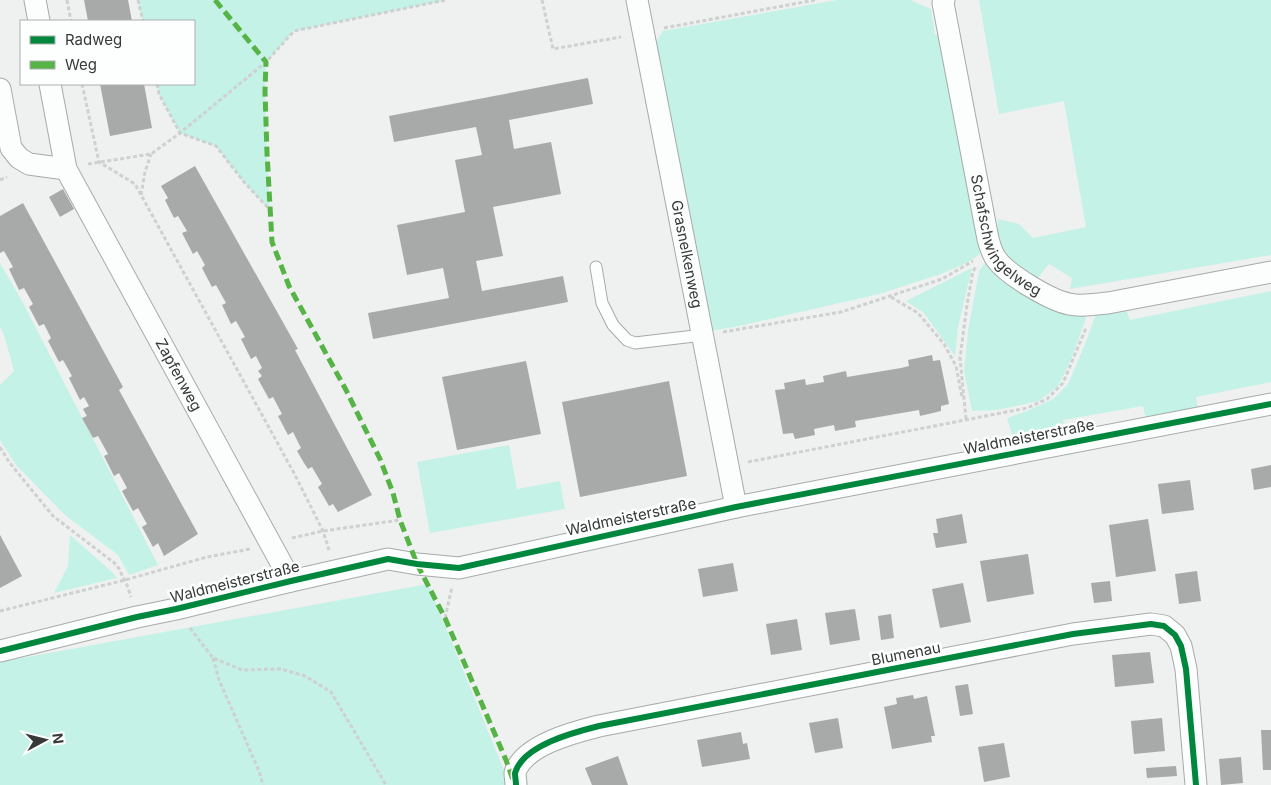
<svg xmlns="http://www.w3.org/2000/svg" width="1271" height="785" font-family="Inter,sans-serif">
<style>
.green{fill:#c4f2e6}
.building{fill:#a8aaaa}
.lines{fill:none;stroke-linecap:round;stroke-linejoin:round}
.service-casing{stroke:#a8aaa9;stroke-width:13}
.minor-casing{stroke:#a8aaa9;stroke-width:23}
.path{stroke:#cfd0d0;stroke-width:3;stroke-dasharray:4 2.5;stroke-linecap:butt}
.service{stroke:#fcfdfd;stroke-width:11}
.minor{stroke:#fcfdfd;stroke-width:21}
.quiet{stroke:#56b346;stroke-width:5;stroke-dasharray:10 5;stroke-linecap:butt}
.cycleway-casing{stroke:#fdfffe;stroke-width:9}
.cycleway{stroke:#00873e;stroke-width:6}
.labels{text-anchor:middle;stroke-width:5;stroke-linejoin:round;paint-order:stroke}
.street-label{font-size:15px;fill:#363938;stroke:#fdfffe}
</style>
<rect width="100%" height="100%" fill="#eef1f0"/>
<!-- green -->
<path class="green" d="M 138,0 L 446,0 L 294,31 L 266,62 L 265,91 L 267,153 L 270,210 L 244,182 L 216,146 L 180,133 L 159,94 L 157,84 L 194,84 L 194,21 L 143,21 Z
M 837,0 L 910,0 L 931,9 L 935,35 L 942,35 L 983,251 L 972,260 L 944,273 L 879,294 L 734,327 L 709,331 L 656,50 L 657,40 L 663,31 Z
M 979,0 L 1271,0 L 1271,255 L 1070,289 L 1072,278 L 1049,264 L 1037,279 L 1005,257 L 997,238 L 998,219 L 1019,224 L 1033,238 L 1086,227 L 1064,101 L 999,114 Z
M 987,260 L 1088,310 L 1085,321 L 1071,360 L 1058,386 L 1039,401 L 997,410 L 972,411 L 964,371 L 968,331 L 979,271 Z
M 0,263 L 22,301 L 158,565 L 129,575 L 118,555 L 65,515 L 16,465 L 0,440 L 0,385 L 14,371 L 4,335 L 0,326 Z
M 972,268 L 958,327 L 955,356 L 924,313 L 906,301 Z
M 1271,291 L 1271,382 L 1196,397 L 1198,408 L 1146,419 L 1143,406 L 1063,420 L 1065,434 L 1015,445 L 1007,418 L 1027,411 L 1053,399 L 1068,384 L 1086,342 L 1098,308 L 1125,306 L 1130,320 Z
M 509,445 L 517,489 L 560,481 L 565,509 L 430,533 L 417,462 Z
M 70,535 L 112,572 L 117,578 L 54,593 L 68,566 Z
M 428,584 L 510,785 L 0,785 L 0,662 Z"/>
<!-- building -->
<path class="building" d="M 84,0 L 128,0 L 132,21 L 88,21 Z
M 588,78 L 593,104 L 509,120 L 514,149 L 551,142 L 561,194 L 493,207 L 503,256 L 476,261 L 482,291 L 563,276 L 568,302 L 373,339 L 368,313 L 449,298 L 443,268 L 407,275 L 397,225 L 465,212 L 455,160 L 482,155 L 476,127 L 394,142 L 389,116 Z
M 100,84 L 144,84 L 152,128 L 110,136 Z
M 195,166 L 298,349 L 295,350 L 372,495 L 338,512 L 333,504 L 329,506 L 325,499 L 318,487 L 322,484 L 312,467 L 308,469 L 304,463 L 297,451 L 301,448 L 293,432 L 288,435 L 278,416 L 282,414 L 273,397 L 269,399 L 258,379 L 262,376 L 258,371 L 262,368 L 256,356 L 251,359 L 241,339 L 245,337 L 236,321 L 231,324 L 222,305 L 226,303 L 216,285 L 212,287 L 202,268 L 205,265 L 197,251 L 193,254 L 182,233 L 187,231 L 178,216 L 174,218 L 165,200 L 168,198 L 161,186 Z
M 63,189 L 74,209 L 60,217 L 49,197 Z
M 23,203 L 123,387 L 119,390 L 198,534 L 164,556 L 158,543 L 153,547 L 142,527 L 147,524 L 138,508 L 133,511 L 122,491 L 127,488 L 119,473 L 114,476 L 104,456 L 108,454 L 98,436 L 93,438 L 82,418 L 87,416 L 83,409 L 89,406 L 84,397 L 80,400 L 69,378 L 72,376 L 63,360 L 59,362 L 48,341 L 51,338 L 44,324 L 39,326 L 29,307 L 33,304 L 24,288 L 19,290 L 9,269 L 13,267 L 4,251 L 0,253 L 0,216 Z
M 932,355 L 933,361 L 940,360 L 949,404 L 941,406 L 941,411 L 920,416 L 919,410 L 855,421 L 856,427 L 835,431 L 834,425 L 814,429 L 815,435 L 795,439 L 793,433 L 783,434 L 775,390 L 785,389 L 784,383 L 805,379 L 806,385 L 824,382 L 823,376 L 846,371 L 847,377 L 901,368 L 909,366 L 908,360 Z
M 526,361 L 541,434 L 457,450 L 442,377 Z
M 669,381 L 687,476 L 580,497 L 562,402 Z
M 1271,465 L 1271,487 L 1254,490 L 1251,469 Z
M 1190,480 L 1194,510 L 1162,514 L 1158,484 Z
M 962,514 L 967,543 L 936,548 L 933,533 L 938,533 L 936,519 Z
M 1148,519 L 1156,571 L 1116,577 L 1109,525 Z
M 0,535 L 22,576 L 0,588 Z
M 1028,554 L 1034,594 L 987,602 L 980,561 Z
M 733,563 L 738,591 L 703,597 L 698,569 Z
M 1197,571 L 1201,601 L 1179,604 L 1175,574 Z
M 1110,581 L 1112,601 L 1094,603 L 1091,583 Z
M 963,583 L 971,622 L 940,628 L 932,589 Z
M 855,609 L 860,640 L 830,645 L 825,613 Z
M 891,614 L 894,638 L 881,640 L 878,616 Z
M 797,619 L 802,650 L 771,655 L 766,624 Z
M 1150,652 L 1154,683 L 1115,687 L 1112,655 Z
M 968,684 L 973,714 L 960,716 L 955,686 Z
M 913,695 L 914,699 L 927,696 L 935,736 L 931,736 L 932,742 L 892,749 L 884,707 L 897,704 L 896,698 Z
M 838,718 L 843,748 L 815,753 L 809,723 Z
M 1162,718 L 1165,751 L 1134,754 L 1131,721 Z
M 1261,730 L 1271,730 L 1271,770 L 1263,770 Z
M 741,732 L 743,744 L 747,743 L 750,759 L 702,767 L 697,740 Z
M 1004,743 L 1010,777 L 984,782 L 978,747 Z
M 618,756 L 628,785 L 592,785 L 585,768 Z
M 1241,757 L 1243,783 L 1221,785 L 1219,759 Z
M 1176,766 L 1177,776 L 1147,778 L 1146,768 Z"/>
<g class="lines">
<!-- service casing -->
<g class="service-casing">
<path id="service" d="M 596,267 L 602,303 L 613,325 L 627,340 L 635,343 L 703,335"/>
</g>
<!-- minor casing -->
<g class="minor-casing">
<g id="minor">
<path d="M 35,0 L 39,21"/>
<path id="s1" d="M 637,0 L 736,507"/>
<path id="s2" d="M 944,0 L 943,3 L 988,239 C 990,246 992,254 997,260 C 1008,275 1050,300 1069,304 C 1082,307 1096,304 1108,303 L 1271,272"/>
<path id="s3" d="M 50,84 L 66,169 L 291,581"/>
<path d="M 0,89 L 11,148 L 19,158 L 29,164 L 66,169"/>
<path d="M 0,651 L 137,617 L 176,609 L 291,581 L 388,559 L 417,564 L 459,568 L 736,507 L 1271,404"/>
<path d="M 516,785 C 516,781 515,777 515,773 C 523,745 575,732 599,726 L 1073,634 L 1151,624 L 1164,626 L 1175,635 L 1181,646 L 1186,669 L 1196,785"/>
</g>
</g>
<!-- path -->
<path class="path" d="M 67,0 L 71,21
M 138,0 L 143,21
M 542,0 L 553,49 L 621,37
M 664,28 L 815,0
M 82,84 L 99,162 L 135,184 L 294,473 L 323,531 L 329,550
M 157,84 L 159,94 L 180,133 L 216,146 L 244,182 L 270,210
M 88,164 L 151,154 L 180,133 L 266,62 L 294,31 L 446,0
M 0,180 L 7,177
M 141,195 L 145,172 L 151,154
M 891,297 L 918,313 L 944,344 L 956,366 L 962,397
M 723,332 L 841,312 L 942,279 L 973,261
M 966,419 L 960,358 L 967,305 L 973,271 L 976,267
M 0,447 L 9,462 L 53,516 L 117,565 L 127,585 L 131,597
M 748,462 L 1027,408 L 1047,399 L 1063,383 L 1086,328
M 292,538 L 323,531 L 400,520
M 0,611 L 125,580 L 207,557 L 250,549
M 445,618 L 452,587
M 190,628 L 213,658 L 242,670 L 281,669 L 305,676 L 331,692 L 386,785
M 213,658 L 219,680 L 241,730 L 259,771 L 263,785"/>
<!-- service -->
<use href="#service" class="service"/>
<!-- minor -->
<use href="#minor" class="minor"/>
<!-- quiet -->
<path class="quiet" d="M 215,0 L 266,62 L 265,91 L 267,153 L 272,242 L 289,286 L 346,390 L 380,459 L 393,493 L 400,520 L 417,564 L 445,618 L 506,760 L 513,780"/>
<!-- cycleway casing -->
<g class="cycleway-casing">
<path id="cycleway" d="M 0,651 L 137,617 L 176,609 L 291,581 L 388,559 L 417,564 L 459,568 L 736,507 L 1271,404
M 516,785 C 516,781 515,777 515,773 C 523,745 575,732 599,726 L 1073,634 L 1151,624 L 1164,626 L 1175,635 L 1181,646 L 1186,669 L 1196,785"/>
</g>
<!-- cycleway -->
<use href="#cycleway" class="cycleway"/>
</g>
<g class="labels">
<!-- street labels -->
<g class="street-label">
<text dy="5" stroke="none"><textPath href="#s2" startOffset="249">Schafschwingelweg</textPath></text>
<text dy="5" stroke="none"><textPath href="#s1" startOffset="259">Grasnelkenweg</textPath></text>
<text dy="5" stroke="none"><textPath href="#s3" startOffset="321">Zapfenweg</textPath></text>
<text transform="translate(1029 437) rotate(-11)" y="5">Waldmeisterstraße</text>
<text transform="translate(631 517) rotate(-12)" y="5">Waldmeisterstraße</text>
<text transform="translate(235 582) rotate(-14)" y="5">Waldmeisterstraße</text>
<text transform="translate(906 654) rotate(-11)" y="5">Blumenau</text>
</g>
</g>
<!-- legend -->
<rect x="20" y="20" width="175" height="65" fill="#fdfffe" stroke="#adb0af"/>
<rect x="30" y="36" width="25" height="8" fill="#00873e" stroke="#adb0af"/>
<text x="65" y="45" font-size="15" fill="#363938">Radweg</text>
<rect x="30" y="61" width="25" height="8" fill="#56b346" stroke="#adb0af"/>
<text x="65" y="70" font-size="15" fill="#363938">Weg</text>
<!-- north arrow -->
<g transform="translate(45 740) rotate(83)" stroke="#fdfffe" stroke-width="4" paint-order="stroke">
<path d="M0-4L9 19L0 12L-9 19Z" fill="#363938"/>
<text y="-8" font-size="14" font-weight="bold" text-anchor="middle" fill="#363938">N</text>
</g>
</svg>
